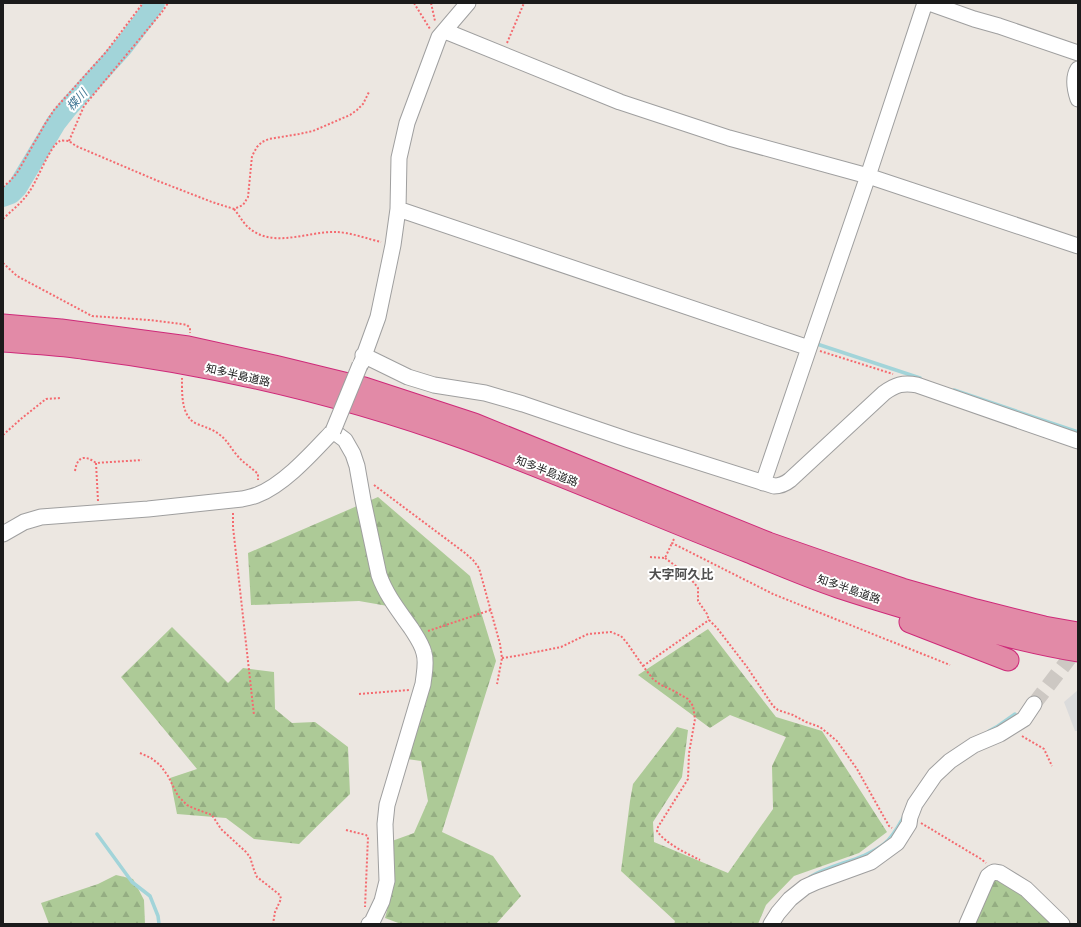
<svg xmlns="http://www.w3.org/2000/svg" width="1081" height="927" font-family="Signika,'Noto Sans JP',sans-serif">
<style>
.forest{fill:url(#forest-firs)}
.parking{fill:#dbdbdb}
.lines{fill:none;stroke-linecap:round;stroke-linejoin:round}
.stream{stroke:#a2d4d9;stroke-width:3.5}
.river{stroke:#a2d4d9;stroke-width:20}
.minor-tunnel{stroke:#cdc8c3;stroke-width:15;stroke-dasharray:15 8;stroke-linecap:butt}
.minor-casing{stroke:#9f9f9f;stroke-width:17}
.highway-casing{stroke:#ce2a79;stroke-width:23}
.path{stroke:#f46a6f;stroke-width:2;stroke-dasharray:2 2;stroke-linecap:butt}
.minor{stroke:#fff;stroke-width:15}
.highway{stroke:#e28aa7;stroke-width:21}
.minor-bridge-casing{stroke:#9f9f9f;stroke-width:17;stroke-linecap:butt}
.minor-bridge{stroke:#fff;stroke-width:15}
.labels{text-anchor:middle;stroke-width:4;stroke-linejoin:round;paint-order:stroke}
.street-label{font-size:11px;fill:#1b1b1b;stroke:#fff}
.water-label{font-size:12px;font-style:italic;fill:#467a97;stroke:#fff}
.quarter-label{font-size:13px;font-weight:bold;fill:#4e4e4e;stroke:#fff}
</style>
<defs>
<pattern id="forest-firs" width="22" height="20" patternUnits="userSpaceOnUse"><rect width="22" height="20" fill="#adca97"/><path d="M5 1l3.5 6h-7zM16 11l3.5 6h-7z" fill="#94ad82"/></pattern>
</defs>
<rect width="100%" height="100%" fill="#ece7e1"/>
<!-- forest -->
<path class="forest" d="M 378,497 L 470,576 L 496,661 L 442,832 L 493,856 L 521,896 L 496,924 L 401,924 L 385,918 L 395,881 L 392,841 L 414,833 L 428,801 L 421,761 L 407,759 L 431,672 L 405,609 L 359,601 L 251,605 L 248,553 Z
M 172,627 L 228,683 L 243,668 L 274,672 L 275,709 L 292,723 L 315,722 L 348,747 L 350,794 L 299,844 L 254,839 L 226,818 L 177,814 L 170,778 L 197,769 L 121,677 Z
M 708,629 L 776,717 L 822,731 L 887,832 L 859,853 L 794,876 L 766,905 L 758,924 L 674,924 L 675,921 L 621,871 L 630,801 L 633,784 L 677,727 L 688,730 L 682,777 L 653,822 L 654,842 L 728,873 L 773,809 L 772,766 L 786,737 L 730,715 L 710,728 L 638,675 Z
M 116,875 L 133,879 L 144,900 L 145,924 L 49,924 L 41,903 L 98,884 Z
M 998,876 L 1056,924 L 970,924 L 991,877 Z"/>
<!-- parking -->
<path class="parking" d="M 1078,690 L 1078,731 L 1075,731 L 1064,702 Z"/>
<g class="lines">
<!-- stream -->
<path class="stream" d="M 814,343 L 920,378
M 954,390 L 1078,432
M 989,731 L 998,726 L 1015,714
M 97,834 L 132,882 L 150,896 L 158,916 L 159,924
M 810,877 C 833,863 862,861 884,844 C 893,837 899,825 904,816"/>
<!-- river -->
<path class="river" d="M 3,197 L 11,194 L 17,188 L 56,123 L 67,109 L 123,47 L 145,18 L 155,3"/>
<!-- minor-tunnel -->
<path class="minor-tunnel" d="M 1034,704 L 1078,647"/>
<!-- minor casing -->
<g class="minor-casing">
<path id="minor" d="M 929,3 L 974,19 L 999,26 L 1078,53
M 445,31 L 620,102 L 729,138 L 868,176 L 1078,246
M 1078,69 C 1073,77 1075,90 1078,99
M 398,209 L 809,348
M 363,355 L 408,377 L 434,385 L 485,393 L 523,404 L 629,440 L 774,486 C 780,486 785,484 790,480 L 884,393 C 895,385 903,382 917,385 L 1078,441
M 361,364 L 378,317 L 393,245 L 398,209 L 399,158 L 407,123 L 439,37 L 468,3
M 763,483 L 809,348 L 868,176 L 925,3
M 3,534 L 24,522 L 41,517 L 148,509 L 242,499 C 247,498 252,497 257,495 C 284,485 313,452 333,431 L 345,440 L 353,454 L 357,466 L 363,500 L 379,575 C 386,595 399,611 411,628 C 416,636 422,644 424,653 C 427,663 424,674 423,684 L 387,805 L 385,824 L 387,881 L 382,901 L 372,922 L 369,924
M 771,924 L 778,913 L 790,899 L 805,887 L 816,882 L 871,862 L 897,843 L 909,824 L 910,817 L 915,804 L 935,775 L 950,761 L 974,745 L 1000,734 L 1024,719 L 1034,704
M 967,924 L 988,876 L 992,873 L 994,872 L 1000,873 L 1026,889 L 1062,924"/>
</g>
<!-- highway casing -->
<g class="highway-casing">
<path id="highway" d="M 3,325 L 61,330 L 188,347 L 274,366 L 364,388 L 474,424 L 768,543 L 840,568 L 902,589 L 976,610 L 1044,627 L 1078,633
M 3,341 C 29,343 56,344 82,348 C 212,364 342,394 466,439 C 561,474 654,515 749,552 C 778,564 808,577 838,587 C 865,596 892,604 919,612 C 972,627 1024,642 1078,651
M 910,622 L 1008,660"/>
</g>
<!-- path -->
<path class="path" d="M 414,3 L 430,29
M 431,3 L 435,21
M 507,43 L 524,3
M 69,141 L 84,106 L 162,12 L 168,3
M 3,187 L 10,181 L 17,173 L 45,124 L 54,110 L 106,52 L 143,3
M 234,209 C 239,215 243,223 249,228 C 274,249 308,231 336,232 C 349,232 368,239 381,242
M 3,219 C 12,210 22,203 29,192 C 37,182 50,145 60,141 C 62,140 66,141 69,141 L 76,146 L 158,181 L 212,202 L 234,209 L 243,205 L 248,197 L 252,156 L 257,147 L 262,142 L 269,139 L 299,134 L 313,131 L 350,115 L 357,110 L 363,104 L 369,92
M 3,263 L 17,276 L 92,316 L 149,320 L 182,324 L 187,325 L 190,328 L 190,333
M 820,351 L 893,374
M 182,378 C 182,393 181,415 195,423 C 204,427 213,429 220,435 C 227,440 230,447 236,454 C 242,462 251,467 258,474 L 258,480
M 3,435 L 22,418 L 46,399 L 60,398
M 75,471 C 77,457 84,454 96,463
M 374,485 L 465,553 L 473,560 L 479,568 L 500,644 L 502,658 L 497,684
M 98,501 L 96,463 L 142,460
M 233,513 L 233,527 L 254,715
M 674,539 L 672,543 L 773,594 L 950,665
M 650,557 L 665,558 L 672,543
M 665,558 L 685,573 L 695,584 L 698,588 L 698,601 L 707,614 L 709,620 L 717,628 L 747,667 L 773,706 L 778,710 L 793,715 L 806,722 L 820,727 L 837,741 L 857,769 L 889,826 L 892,828
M 428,631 L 491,610
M 502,658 L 516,656 L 561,647 L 588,634 L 611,632 L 621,636 L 627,643 L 643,666 L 653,679 L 661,685 L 672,690 L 688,699 L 693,706 L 695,719 L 689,753 L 688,779 L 658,827 L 657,831 C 666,844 686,853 700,860
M 643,666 L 709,620
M 359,694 L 409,690
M 1022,736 L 1044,749 L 1052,766
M 140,753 L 151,758 L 160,765 L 168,776 L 178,796 L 187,805 L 193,808 L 212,815 L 221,829 L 246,852 L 250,857 L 254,870 L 257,877 L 280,895 L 281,899 L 275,912 L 273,924
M 921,823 L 981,859 L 986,863
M 346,830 L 366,835 L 368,837 L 365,907"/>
<!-- minor -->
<use href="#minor" class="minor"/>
<!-- highway -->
<use href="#highway" class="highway"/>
<!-- minor-bridge casing -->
<g class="minor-bridge-casing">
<path id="minor-bridge" d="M 333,431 L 360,365"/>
</g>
<!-- minor-bridge -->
<use href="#minor-bridge" class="minor-bridge"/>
</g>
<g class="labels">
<!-- street labels -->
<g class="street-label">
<text transform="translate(238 375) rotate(13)" y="4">知多半島道路</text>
<text transform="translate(547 471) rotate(21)" y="4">知多半島道路</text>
<text transform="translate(849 589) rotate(19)" y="4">知多半島道路</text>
</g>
<!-- water labels -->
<g class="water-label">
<text transform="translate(77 100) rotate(-48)" y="4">楪川</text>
</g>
<!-- quarter labels -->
<g class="quarter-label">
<text x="681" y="579">大字阿久比</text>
</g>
</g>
<!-- border -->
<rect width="1081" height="927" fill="none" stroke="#1b1b1b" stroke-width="8"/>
</svg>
